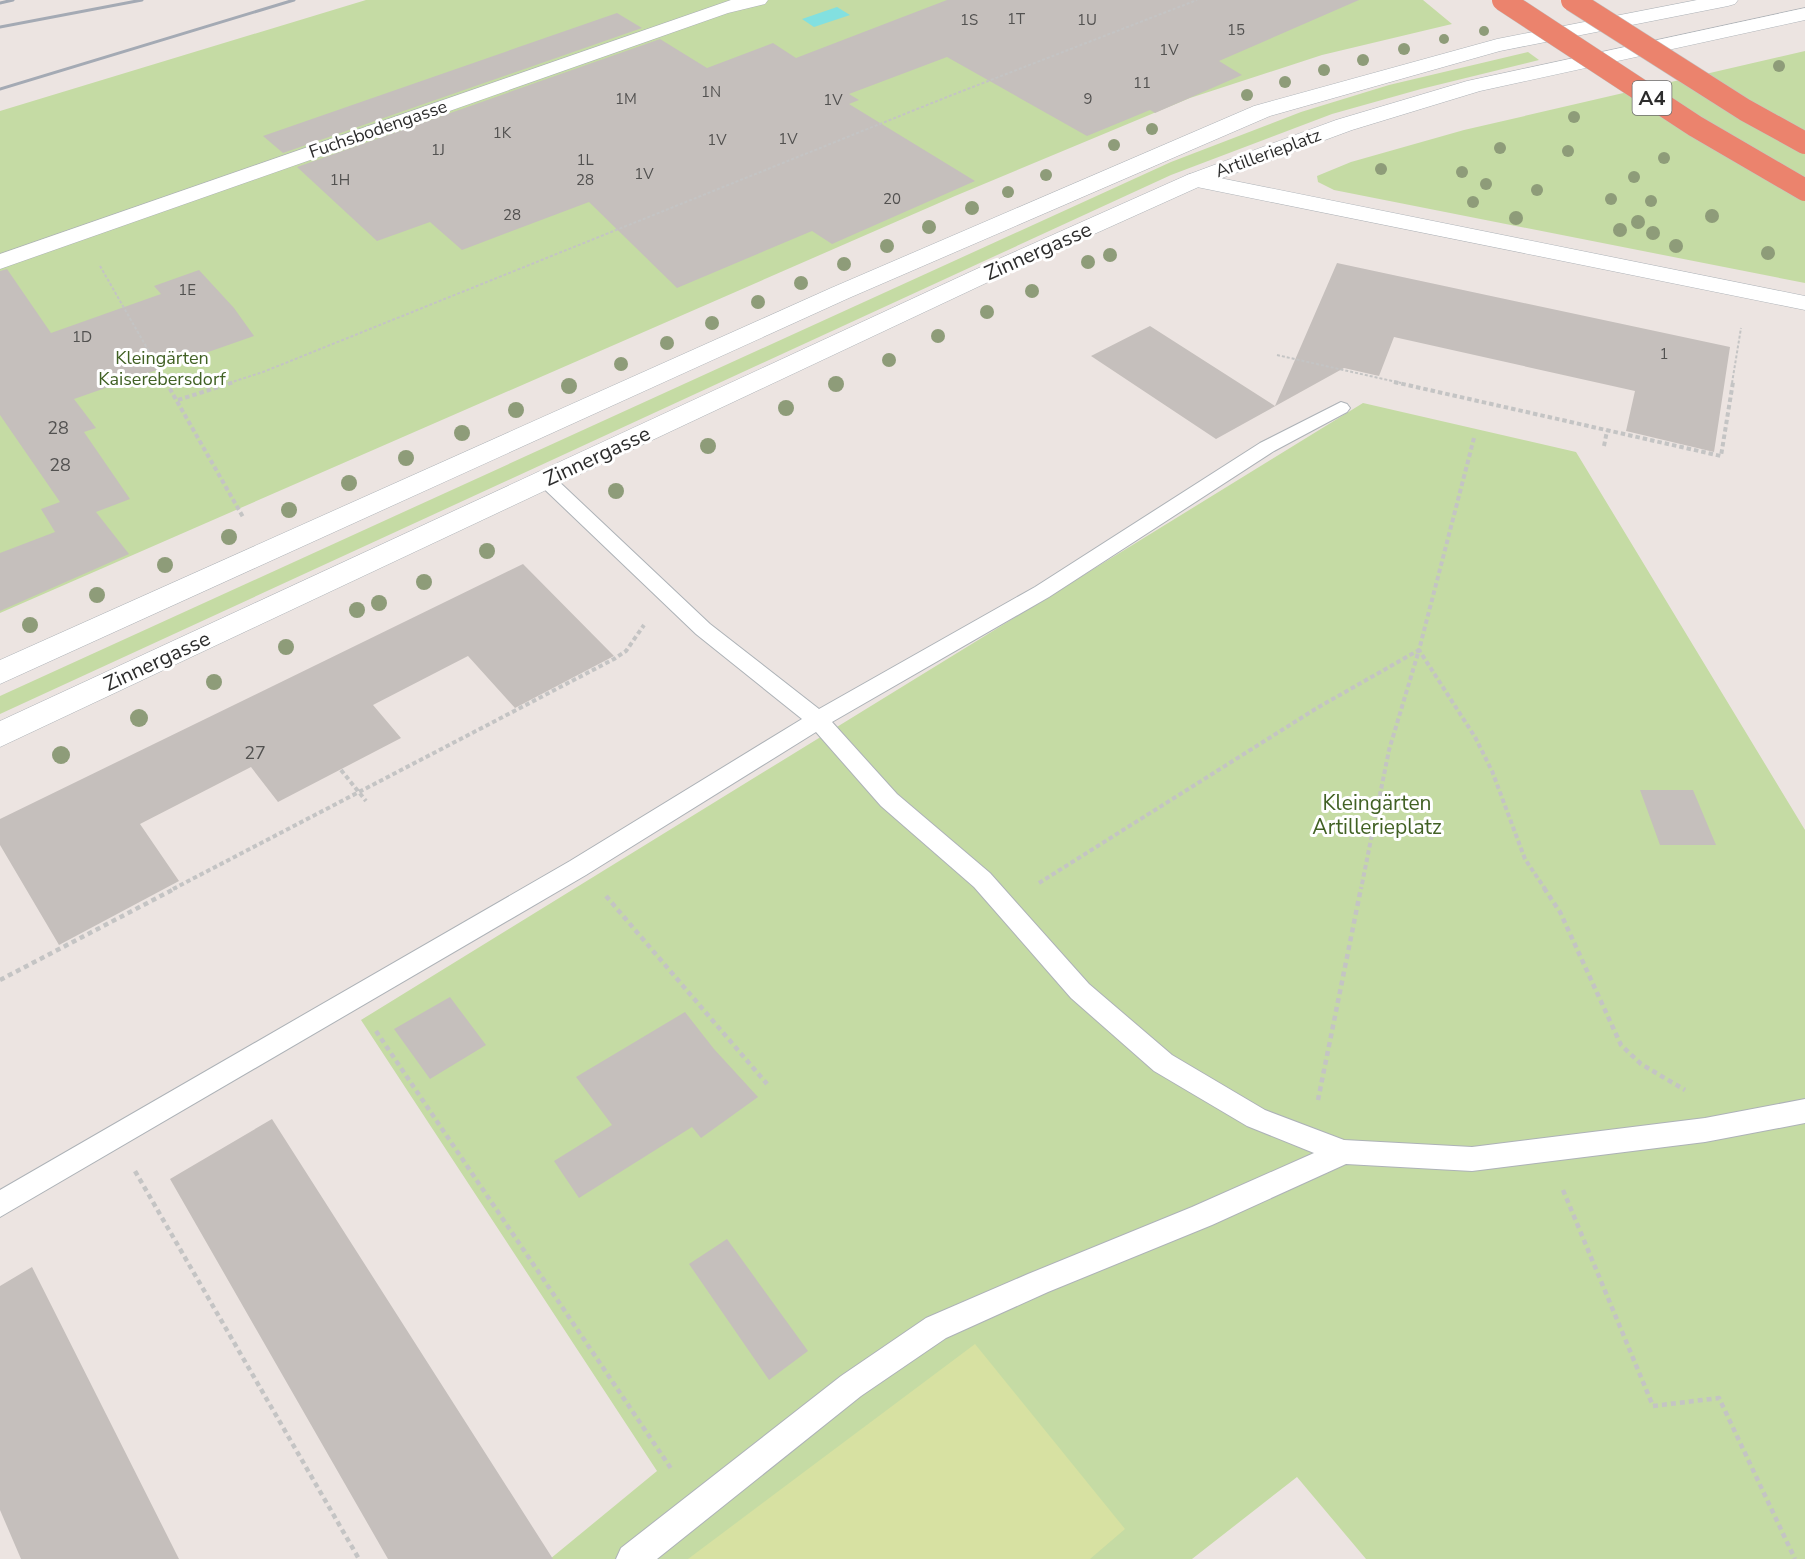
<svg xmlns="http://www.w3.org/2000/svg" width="1805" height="1559" font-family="'Nunito Sans',sans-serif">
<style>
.green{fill:#c5dba4}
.pitch{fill:#d7e1a2}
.water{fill:#82e0e0}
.building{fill:#c5bfbc}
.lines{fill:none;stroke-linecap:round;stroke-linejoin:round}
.lane-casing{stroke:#adb2b7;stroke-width:2}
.street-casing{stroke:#adb2b7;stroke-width:1}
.secondary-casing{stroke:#adb2b7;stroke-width:1}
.path-far2{stroke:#c4c4c4;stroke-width:2;stroke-dasharray:3 2;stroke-linecap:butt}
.path-far1{stroke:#c4c4c4;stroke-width:4;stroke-dasharray:4.5 3;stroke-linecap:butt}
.path{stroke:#c4c4c4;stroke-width:4.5;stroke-dasharray:5 4;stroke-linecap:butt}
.lane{fill:#fff;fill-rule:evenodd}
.street{fill:#fff;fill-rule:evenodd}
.secondary{fill:#fff;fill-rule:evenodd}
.rail{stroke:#a4aab4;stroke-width:3}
.highway-bridge-casing{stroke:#c4c4c4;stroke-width:23;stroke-linecap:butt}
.highway-bridge{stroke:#eb836d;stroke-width:22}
.tree{fill:#8e9c79}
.labels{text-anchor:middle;stroke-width:6;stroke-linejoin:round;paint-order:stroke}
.far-number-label{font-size:15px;fill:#525150}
.far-street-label{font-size:18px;fill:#2c2c2c;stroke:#fff}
.far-park-label{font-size:18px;fill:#416124;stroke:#fff}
.number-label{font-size:18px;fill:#525150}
.shield{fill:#fff;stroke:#6b6b6b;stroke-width:1.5}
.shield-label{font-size:20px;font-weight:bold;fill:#2c2c2c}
.street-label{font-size:21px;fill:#2c2c2c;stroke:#fff}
.park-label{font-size:21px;fill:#416124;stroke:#fff}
</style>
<rect width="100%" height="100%" fill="#ece4e1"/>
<!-- green -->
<path class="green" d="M 366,0 L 1423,0 L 1452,24 L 1322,55 L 1190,98 L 955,196 L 0,613 L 0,111 Z
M 1805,51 L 1805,283 L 1334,190 L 1318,182 L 1317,176 L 1351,162 L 1464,130 Z
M 1528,52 L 1539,60 L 1421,89 L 1332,114 L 1171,175 L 0,714 L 0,696 L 1171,162 L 1301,112 L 1389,85 Z
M 1363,403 L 1576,452 L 1805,830 L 1805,1559 L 1366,1559 L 1297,1477 L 1192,1559 L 550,1559 L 657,1471 L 361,1020 Z"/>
<!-- pitch -->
<path class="pitch" d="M 975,1344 L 1125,1529 L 1090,1559 L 688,1559 Z"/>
<!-- water -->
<path class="water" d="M 837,7 L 850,15 L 814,27 L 802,19 Z"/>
<!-- building -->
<path class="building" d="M 947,0 L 1359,0 L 1219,61 L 1242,75 L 1155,113 L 1150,110 L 1087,136 L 947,57 L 849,94 L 859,100 L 849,104 L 975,181 L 832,244 L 812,231 L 677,288 L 589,202 L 462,250 L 430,222 L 377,241 L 297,167 L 660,39 L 707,68 L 773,43 L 796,58 Z
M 617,13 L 642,28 L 283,153 L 263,136 Z
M 1337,263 L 1730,347 L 1714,452 L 1626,431 L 1635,391 L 1394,337 L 1379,376 L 1344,368 L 1216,439 L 1091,356 L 1150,326 L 1275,406 Z
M 7,269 L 51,333 L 161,294 L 154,286 L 199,270 L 234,308 L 254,336 L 74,399 L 96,428 L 84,432 L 130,499 L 96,512 L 129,554 L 0,611 L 0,553 L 55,532 L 41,509 L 60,502 L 0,415 L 0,271 Z
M 523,564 L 614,656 L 515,708 L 468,656 L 373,705 L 401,738 L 278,802 L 251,767 L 140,824 L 179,881 L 59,945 L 0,845 L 0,819 Z
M 1640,790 L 1693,790 L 1716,845 L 1660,845 Z
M 450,997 L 486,1045 L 430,1079 L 394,1029 Z
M 685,1012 L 714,1049 L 758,1097 L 701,1138 L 692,1127 L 579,1198 L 554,1161 L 612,1125 L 576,1077 Z
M 272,1119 L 553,1559 L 388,1559 L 170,1179 Z
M 727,1239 L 808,1351 L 769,1380 L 689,1264 Z
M 32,1267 L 179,1559 L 21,1559 L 0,1510 L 0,1286 Z"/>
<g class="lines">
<!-- lane casing -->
<g class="lane-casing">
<path id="lane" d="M 1341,402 L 1347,404 L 1350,408 L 1347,412 L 1274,451 L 1049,597 L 832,722 L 897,794 L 990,873 L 1089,984 L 1172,1055 L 1265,1110 L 1344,1140 L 1472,1147 L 1705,1118 L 1805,1099 L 1805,1123 L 1705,1142 L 1472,1171 L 1346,1164 L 1212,1225 L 1048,1292 L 946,1338 L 861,1396 L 657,1559 L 616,1559 L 621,1548 L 841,1376 L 926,1318 L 1028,1274 L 1192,1207 L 1314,1153 L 1247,1126 L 1154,1071 L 1071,998 L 974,887 L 881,806 L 816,732 L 586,875 L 0,1217 L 0,1190 L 570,861 L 802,719 L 696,634 L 539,484 L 536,480 L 539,476 L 553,476 L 710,624 L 819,709 L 1035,587 L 1260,443 Z"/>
</g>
<!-- street casing -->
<g class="street-casing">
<path id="street" d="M 731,0 L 768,0 L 765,4 L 728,13 L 0,269 L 0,254 Z
M 1195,173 L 1805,296 L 1805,310 L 1187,185 L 1184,180 L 1187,175 Z"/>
</g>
<!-- secondary casing -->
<g class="secondary-casing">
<path id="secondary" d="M 1697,0 L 1738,0 L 1735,4 L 1728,6 L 1500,51 L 1270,116 L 849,298 L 0,684 L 0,660 L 831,288 L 1254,106 L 1497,39 Z
M 1805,8 L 1805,20 L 1480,91 L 1352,130 L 1203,185 L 1001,276 L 0,747 L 0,721 L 983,266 L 1187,175 L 1336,120 L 1467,81 Z"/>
</g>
<!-- path-far2 -->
<path class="path-far2" d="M 100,266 L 167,383
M 1277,355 L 1401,383
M 229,383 L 263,372 L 947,97 L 1197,0
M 1732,383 L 1741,328"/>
<!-- path-far1 -->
<path class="path-far1" d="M 166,382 L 243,517
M 1394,382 L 1721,456 L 1733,382
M 178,400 L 234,382
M 1474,438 L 1419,650 L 1475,737 L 1492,771 L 1525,859 L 1545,889
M 1604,446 L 1607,431
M 341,770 L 366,801
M 1039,883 L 1317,708 L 1419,650 L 1389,750 L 1361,889
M 173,889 L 614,659 L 626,651 L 644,625"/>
<!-- path -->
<path class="path" d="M 1544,888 L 1560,912 L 1621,1045 L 1641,1064 L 1685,1090
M 606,896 L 767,1084
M 0,980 L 176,888
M 376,1031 L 672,1470
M 1318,1100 L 1361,888
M 135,1171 L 359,1559
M 1563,1190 L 1653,1406 L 1719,1398 L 1795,1559"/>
<!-- lane -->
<use href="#lane" class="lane"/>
<!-- street -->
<use href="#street" class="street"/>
<!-- secondary -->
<use href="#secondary" class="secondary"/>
<!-- rail -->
<path class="rail" d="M 0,3 L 13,0
M 0,27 L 142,0
M 0,89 L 294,0"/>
<!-- highway-bridge casing -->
<g class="highway-bridge-casing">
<path id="highway-bridge" d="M 1503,0 L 1695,126 L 1805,190
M 1572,0 L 1745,110 L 1805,143"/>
</g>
<!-- highway-bridge -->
<use href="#highway-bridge" class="highway-bridge"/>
</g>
<!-- trees -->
<g class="tree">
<circle cx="1484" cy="31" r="5"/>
<circle cx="1444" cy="39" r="5"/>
<circle cx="1404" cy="49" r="6"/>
<circle cx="1363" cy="60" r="6"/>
<circle cx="1779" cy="66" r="6"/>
<circle cx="1324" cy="70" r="6"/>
<circle cx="1285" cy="82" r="6"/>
<circle cx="1247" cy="95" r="6"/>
<circle cx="1574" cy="117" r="6"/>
<circle cx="1152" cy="129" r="6"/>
<circle cx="1114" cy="145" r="6"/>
<circle cx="1500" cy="148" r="6"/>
<circle cx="1568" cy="151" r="6"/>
<circle cx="1664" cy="158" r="6"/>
<circle cx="1381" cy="169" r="6"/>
<circle cx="1462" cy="172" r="6"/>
<circle cx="1046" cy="175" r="6"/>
<circle cx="1634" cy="177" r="6"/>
<circle cx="1486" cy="184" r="6"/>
<circle cx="1537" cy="190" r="6"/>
<circle cx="1008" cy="192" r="6"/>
<circle cx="1611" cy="199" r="6"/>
<circle cx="1651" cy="201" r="6"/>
<circle cx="1473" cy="202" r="6"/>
<circle cx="972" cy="208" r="7"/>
<circle cx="1712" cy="216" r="7"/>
<circle cx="1516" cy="218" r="7"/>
<circle cx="1638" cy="222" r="7"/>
<circle cx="929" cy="227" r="7"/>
<circle cx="1620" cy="230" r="7"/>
<circle cx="1653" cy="233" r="7"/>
<circle cx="887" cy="246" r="7"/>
<circle cx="1676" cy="246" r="7"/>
<circle cx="1768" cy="253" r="7"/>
<circle cx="1110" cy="255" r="7"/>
<circle cx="1088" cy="262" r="7"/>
<circle cx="844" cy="264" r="7"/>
<circle cx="801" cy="283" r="7"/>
<circle cx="1032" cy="291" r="7"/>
<circle cx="758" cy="302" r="7"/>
<circle cx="987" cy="312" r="7"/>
<circle cx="712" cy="323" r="7"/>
<circle cx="938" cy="336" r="7"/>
<circle cx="667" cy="343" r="7"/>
<circle cx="889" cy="360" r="7"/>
<circle cx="621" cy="364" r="7"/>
<circle cx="836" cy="384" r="8"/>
<circle cx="569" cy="386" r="8"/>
<circle cx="786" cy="408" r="8"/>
<circle cx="516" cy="410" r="8"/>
<circle cx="462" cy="433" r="8"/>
<circle cx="708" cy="446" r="8"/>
<circle cx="406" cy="458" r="8"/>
<circle cx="349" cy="483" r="8"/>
<circle cx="616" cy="491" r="8"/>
<circle cx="289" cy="510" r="8"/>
<circle cx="229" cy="537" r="8"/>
<circle cx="487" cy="551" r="8"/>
<circle cx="165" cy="565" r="8"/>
<circle cx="424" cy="582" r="8"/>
<circle cx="97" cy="595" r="8"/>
<circle cx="379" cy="603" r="8"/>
<circle cx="357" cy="610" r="8"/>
<circle cx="30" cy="625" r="8"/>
<circle cx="286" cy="647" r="8"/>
<circle cx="214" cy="682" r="8"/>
<circle cx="139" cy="718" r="9"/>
<circle cx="61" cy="755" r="9"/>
</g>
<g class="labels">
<!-- far-number labels -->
<g class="far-number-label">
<text x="1016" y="24">1T</text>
<text x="969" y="25">1S</text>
<text x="1087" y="25">1U</text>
<text x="1236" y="35">15</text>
<text x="1169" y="55">1V</text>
<text x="1142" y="88">11</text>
<text x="711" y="97">1N</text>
<text x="626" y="104">1M</text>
<text x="1088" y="104">9</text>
<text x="833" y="105">1V</text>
<text x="502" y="138">1K</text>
<text x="788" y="144">1V</text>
<text x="717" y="145">1V</text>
<text x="438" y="155">1J</text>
<text x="585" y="165">1L</text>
<text x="644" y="179">1V</text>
<text x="340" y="185">1H</text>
<text x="585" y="185">28</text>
<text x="892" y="204">20</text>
<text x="512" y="220">28</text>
<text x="187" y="295">1E</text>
<text x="82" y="342">1D</text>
<text x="1664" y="359">1</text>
</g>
<!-- far-street labels -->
<g class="far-street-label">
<text transform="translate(378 129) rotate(-19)" y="6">Fuchsbodengasse</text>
<text transform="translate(1268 153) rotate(-20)" y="6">Artillerieplatz</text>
</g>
<!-- far-park labels -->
<g class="far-park-label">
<text x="162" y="364">Kleingärten<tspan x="162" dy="21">Kaiserebersdorf</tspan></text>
</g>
<!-- number labels -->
<g class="number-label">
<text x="58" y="434">28</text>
<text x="60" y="471">28</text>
<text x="255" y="759">27</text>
</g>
<!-- shield labels -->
<rect class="shield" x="1632.5" y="81" width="39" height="34" rx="4.5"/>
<g class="shield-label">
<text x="1652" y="105">A4</text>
</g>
<!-- street labels -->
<g class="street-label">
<text transform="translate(1038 251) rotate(-24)" y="7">Zinnergasse</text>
<text transform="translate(597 456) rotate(-25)" y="7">Zinnergasse</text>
<text transform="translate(157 661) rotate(-25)" y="7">Zinnergasse</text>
</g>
<!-- park labels -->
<g class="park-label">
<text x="1377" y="810">Kleingärten<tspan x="1377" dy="24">Artillerieplatz</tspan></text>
</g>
</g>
</svg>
